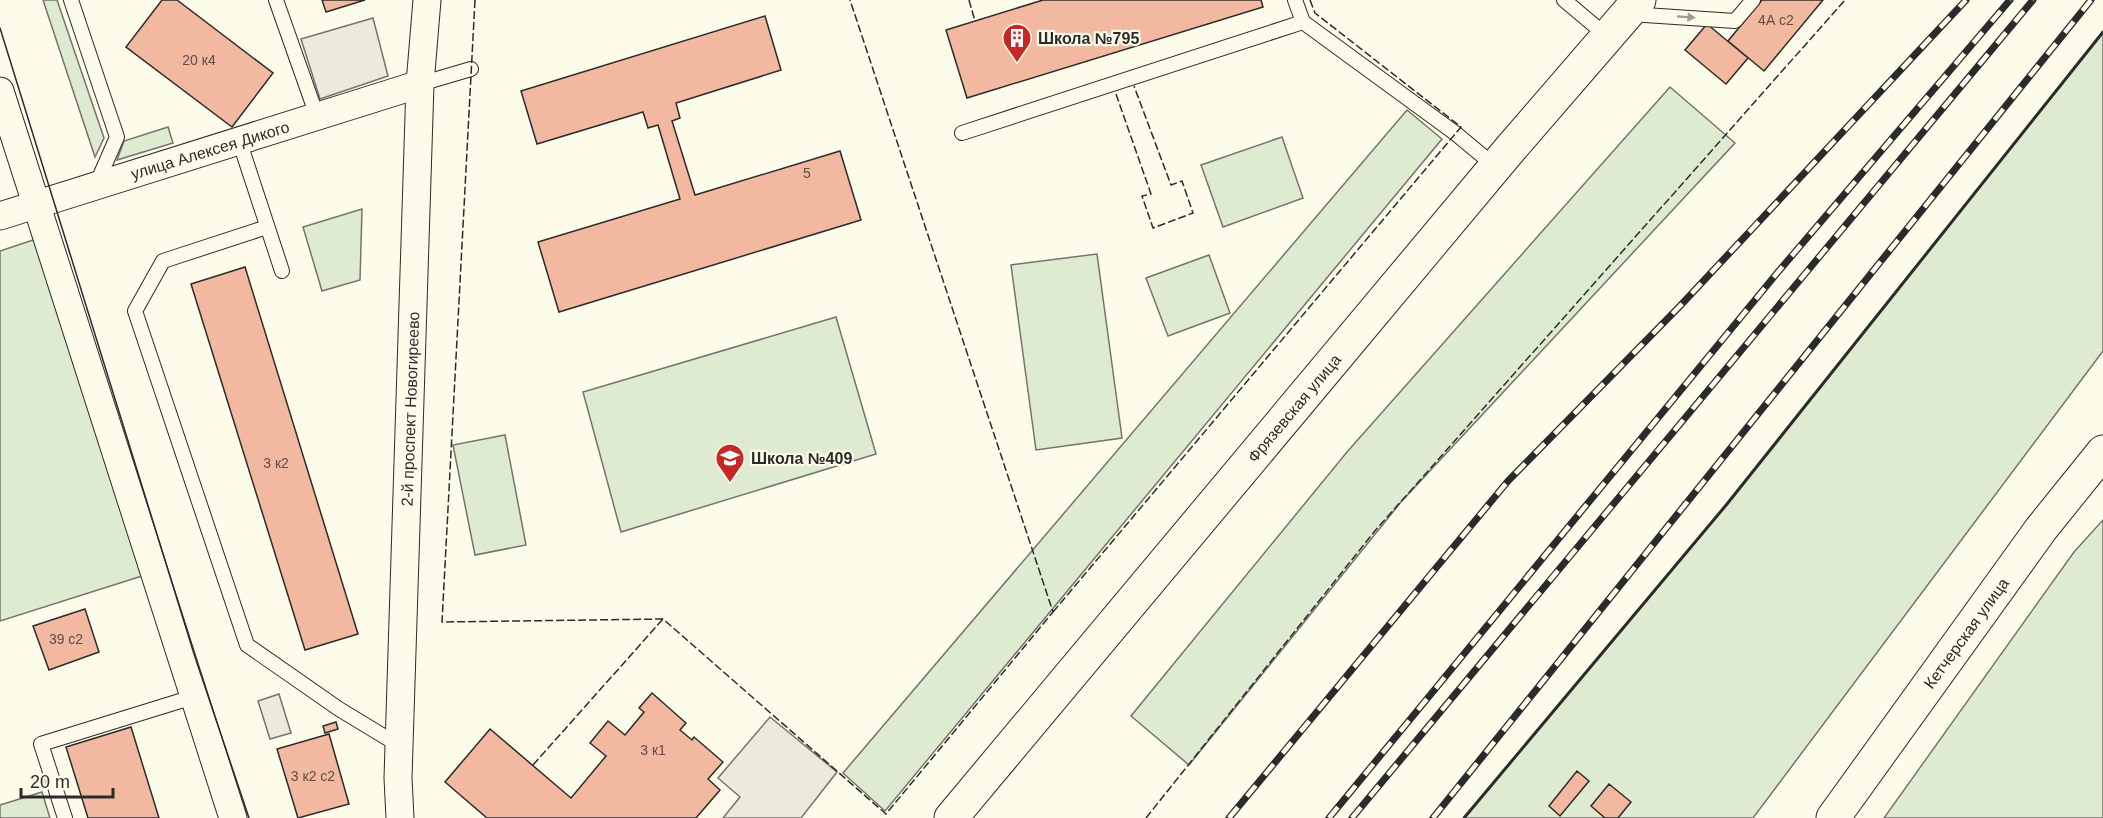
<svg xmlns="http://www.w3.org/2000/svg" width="2103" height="818" font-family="Arial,sans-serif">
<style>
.green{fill:#deebd1;stroke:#74746e;stroke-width:1.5}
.parking{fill:#eceadb;stroke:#74746e;stroke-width:1.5}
.building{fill:#f2b8a0;stroke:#2b2b2b;stroke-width:1.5}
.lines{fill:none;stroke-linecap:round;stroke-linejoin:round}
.service-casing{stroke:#2b2b2b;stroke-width:16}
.minor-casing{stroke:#2b2b2b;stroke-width:29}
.secondary-casing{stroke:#2b2b2b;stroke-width:35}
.service{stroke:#fdfbea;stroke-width:14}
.minor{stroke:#fdfbea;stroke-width:27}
.secondary{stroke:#fdfbea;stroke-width:33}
.tram{stroke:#2b2b2b;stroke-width:1.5}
.rail-casing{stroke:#2b2b2b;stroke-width:7}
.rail{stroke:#fdfbea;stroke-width:4.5;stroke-dasharray:14;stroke-linecap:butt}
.fence{stroke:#2b2b2b;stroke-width:1.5;stroke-dasharray:8 3;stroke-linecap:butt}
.wall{stroke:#2b2b2b;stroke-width:3}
.oneway{fill:#9e9d94}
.labels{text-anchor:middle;stroke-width:4.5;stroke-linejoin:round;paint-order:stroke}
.number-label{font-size:14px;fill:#5d4e48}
.poi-label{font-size:16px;font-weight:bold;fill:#2b2b2b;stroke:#fdfbea;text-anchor:start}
.street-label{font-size:16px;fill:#2b2b2b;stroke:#fdfbea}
</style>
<rect width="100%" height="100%" fill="#fdfbea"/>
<!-- green -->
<path class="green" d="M 43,0 L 57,0 L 104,138 L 95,157 Z
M 2103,32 L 2103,351 L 1753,818 L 1464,818 L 1727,504 Z
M 1670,87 L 1735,143 L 1401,502 L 1189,765 L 1131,716 L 1347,452 Z
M 1407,110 L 1442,139 L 885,811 L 843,773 Z
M 168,127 L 173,143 L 117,160 L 124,141 Z
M 1282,137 L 1303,198 L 1223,227 L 1201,165 Z
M 362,209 L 360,280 L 322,291 L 303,227 Z
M 36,239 L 142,576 L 0,621 L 0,251 Z
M 1097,254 L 1122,438 L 1036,450 L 1011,265 Z
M 1209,255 L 1230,313 L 1168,336 L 1146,278 Z
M 836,317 L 876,454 L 621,532 L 583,392 Z
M 505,435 L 526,545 L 475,555 L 453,445 Z
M 2103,520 L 2103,818 L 1884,818 L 2074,552 Z
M 42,792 L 50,818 L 0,818 L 0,805 Z"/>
<!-- parking -->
<path class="parking" d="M 373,18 L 388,76 L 320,99 L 301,39 Z
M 279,694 L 291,733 L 270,739 L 258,701 Z
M 770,717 L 837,772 L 801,818 L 723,818 L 740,797 L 718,778 Z"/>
<!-- building -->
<path class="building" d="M 162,0 L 177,0 L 273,73 L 232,127 L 126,47 Z
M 322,0 L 365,0 L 326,12 Z
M 1043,0 L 1261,0 L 1263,7 L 967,98 L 946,30 Z
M 1762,0 L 1823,0 L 1764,71 L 1728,41 Z
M 765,16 L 781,70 L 676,103 L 680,118 L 672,121 L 695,195 L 840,151 L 861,220 L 559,312 L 538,242 L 680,199 L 658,125 L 648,128 L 643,112 L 537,144 L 521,91 Z
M 1707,24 L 1748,58 L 1726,84 L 1685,50 Z
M 245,267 L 358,634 L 305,650 L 191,284 Z
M 85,609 L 99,652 L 49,670 L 33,626 Z
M 652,693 L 686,723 L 680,730 L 692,740 L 694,737 L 723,762 L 708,779 L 720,790 L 696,818 L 487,818 L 445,782 L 490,729 L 571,798 L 606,756 L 590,743 L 608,721 L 625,735 L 644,712 L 639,708 Z
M 336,722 L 338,729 L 325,733 L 323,726 Z
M 131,727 L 159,818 L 88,818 L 66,747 Z
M 329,734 L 349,804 L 298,818 L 277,749 Z
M 1577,771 L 1589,781 L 1560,816 L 1549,806 Z
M 1609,784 L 1631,802 L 1618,818 L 1605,818 L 1591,806 Z"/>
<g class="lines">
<!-- service casing -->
<g class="service-casing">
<path id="service" d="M 71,0 L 117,137 L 96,185
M 276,0 L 317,116
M 1295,0 L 1303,22 L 1455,133 L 1496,167
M 1564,0 L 1608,37
M 1630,14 L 1735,21 L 1753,0
M 420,84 L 471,69
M 962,133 L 1303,22
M 239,140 L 282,271
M 267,227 L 163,261 L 135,311 L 247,645 L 339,709 L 400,746
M 65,818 L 41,744 L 193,697"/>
</g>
<!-- minor casing -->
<g class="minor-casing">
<path id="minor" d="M 0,91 L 233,818
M 0,216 L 420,84
M 400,818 L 398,778 L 420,84 L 427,0"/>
</g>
<!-- secondary casing -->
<g class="secondary-casing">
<path id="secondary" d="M 951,818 L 1511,148 L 1639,0
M 1833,818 L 2041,529 L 2103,452"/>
</g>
<!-- service -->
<use href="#service" class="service"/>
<!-- minor -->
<use href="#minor" class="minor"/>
<!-- secondary -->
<use href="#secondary" class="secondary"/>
<!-- tram -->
<path class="tram" d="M 0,28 L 195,657 L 249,818"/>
<!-- rail casing -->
<g class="rail-casing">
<path id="rail" d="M 1229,818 L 1508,481 L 1680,306 L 1966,0
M 1329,818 L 1778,272 L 2010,0
M 1352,818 L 2033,0
M 1433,818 L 2091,0"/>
</g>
<!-- rail -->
<use href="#rail" class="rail"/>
<!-- fence -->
<path class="fence" d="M 475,0 L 442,622 L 663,619 L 886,814 L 1053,612 L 850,0
M 969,0 L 975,21
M 1116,94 L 1151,194 L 1142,196 L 1153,228 L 1193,213 L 1182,181 L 1171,185 L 1134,86
M 1053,612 L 1461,127 L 1315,13 L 1310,0
M 533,765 L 663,619
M 1146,818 L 1374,532 L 1845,0"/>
<!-- wall -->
<path class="wall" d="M 1464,818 L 1727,504 L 2103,32"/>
</g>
<!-- one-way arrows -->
<defs><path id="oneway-solid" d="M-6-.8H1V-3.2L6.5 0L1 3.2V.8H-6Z" transform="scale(1.5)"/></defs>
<use class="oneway" href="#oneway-solid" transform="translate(1686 17) rotate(4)"/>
<!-- icons -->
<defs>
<g id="building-pin" transform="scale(1.5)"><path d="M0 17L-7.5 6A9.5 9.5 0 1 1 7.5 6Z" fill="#c62828" stroke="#fdfbea"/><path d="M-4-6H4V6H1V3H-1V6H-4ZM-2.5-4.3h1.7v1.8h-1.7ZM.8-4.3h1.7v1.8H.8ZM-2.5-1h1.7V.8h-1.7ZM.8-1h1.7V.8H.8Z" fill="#fff"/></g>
<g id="school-pin" transform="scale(1.5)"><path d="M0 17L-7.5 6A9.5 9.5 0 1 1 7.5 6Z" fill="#c62828" stroke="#fdfbea"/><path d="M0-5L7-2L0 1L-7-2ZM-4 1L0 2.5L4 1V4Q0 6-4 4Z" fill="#fff"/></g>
</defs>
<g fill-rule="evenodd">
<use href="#building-pin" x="1017" y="38"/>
<use href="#school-pin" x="730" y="458"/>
</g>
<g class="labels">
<!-- number labels -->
<g class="number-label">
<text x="1776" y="25">4А с2</text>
<text x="199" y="65">20 к4</text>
<text x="807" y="178">5</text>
<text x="276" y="468">3 к2</text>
<text x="66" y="644">39 с2</text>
<text x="653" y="755">3 к1</text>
<text x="313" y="781">3 к2 с2</text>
</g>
<!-- poi labels -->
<g class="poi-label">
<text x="1038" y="44">Школа №795</text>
<text x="751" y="464">Школа №409</text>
</g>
<!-- street labels -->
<g class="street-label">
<text transform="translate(210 150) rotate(-17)" y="6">улица Алексея Дикого</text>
<text transform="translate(1294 408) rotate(-50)" y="6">Фрязевская улица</text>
<text transform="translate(410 409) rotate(-88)" y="6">2-й проспект Новогиреево</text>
<text transform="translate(1966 633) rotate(-54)" y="6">Кетчерская улица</text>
</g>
</g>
<!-- scale -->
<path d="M21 788v9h92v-9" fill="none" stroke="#2b2b2b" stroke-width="3"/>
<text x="30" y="788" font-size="18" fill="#2b2b2b" stroke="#fdfbea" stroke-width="4.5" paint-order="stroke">20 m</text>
</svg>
